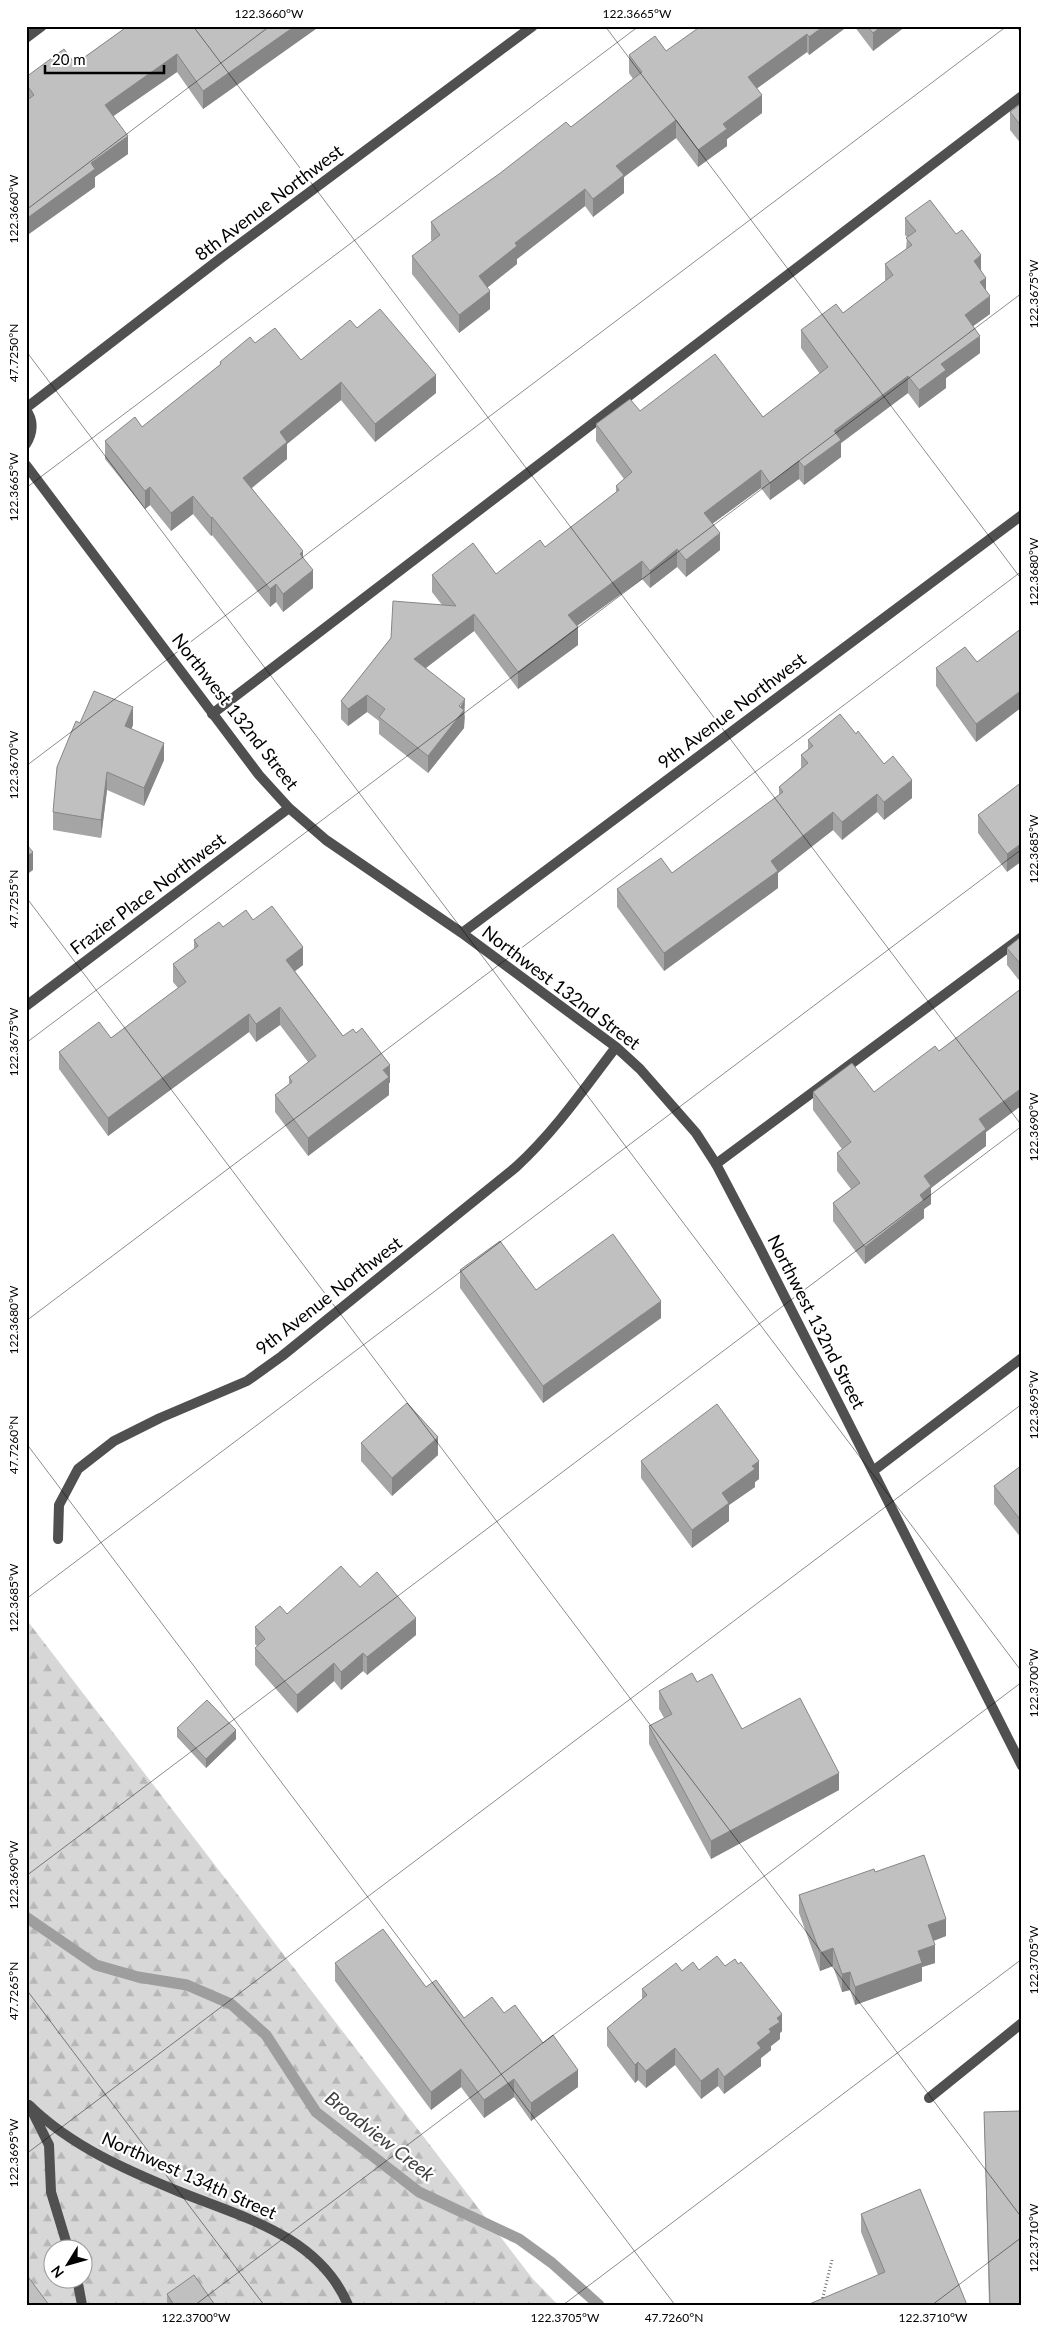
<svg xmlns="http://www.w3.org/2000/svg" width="1048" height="2331" font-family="Lato,sans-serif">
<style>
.forest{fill:url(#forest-firs);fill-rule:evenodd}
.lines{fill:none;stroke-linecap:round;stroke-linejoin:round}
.stream{stroke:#9e9e9e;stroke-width:11}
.path{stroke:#727272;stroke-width:3;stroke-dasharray:1 2.5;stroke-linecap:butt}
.lane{stroke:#505050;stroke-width:10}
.street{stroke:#505050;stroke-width:10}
.wall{fill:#a5a5a5}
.shaded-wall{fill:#868686}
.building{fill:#c0c0c0;stroke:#868686}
.ticks{fill:none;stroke:#000;stroke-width:1;stroke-opacity:0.45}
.labels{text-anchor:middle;stroke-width:4.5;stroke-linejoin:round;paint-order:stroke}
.street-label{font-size:18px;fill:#000;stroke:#fff}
.water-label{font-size:19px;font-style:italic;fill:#3f3f3f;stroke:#fff}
.neatline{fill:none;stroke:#000;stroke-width:2}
.ticks-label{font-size:12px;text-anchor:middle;fill:#000}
</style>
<defs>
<pattern id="forest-firs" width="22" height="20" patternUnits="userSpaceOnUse" patternTransform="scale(1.25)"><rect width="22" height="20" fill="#d7d7d7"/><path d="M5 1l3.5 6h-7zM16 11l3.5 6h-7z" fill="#b7b7b7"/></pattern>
</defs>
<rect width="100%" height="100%" fill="#fff"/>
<!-- forest -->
<path class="forest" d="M 26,1619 L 532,2278 L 558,2305 L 26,2305 ZM 52,2248 L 82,2248 L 82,2278 L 52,2278 Z"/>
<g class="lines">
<!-- stream -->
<path class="stream" d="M 26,1917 L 96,1965 L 138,1977 L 187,1985 L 231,2004 L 266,2035 L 316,2112 L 419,2192 L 519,2239 L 552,2263 L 599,2305"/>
<!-- path -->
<path class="path" d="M 821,2305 L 832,2260"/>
<!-- lane -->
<path class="lane" d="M 26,38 L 42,26
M 212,714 L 1022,96
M 716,1164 L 1022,937"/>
<!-- street -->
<path class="street" d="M 26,408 L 221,258 L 533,26
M 26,410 C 34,420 33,433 26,444
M 26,465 L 259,775 L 289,808 L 326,840 L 462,933 L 616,1047 L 640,1069 L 696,1133 L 716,1164 L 760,1248 L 1022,1766
M 462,933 L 1022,515
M 26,1006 L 289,808
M 873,1471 L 1022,1358
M 58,1539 L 59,1505 L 78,1469 L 114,1441 L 160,1418 L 247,1381 L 282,1356 L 516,1167 C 555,1131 584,1089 616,1047
M 929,2098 L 1022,2023
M 29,2105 C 71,2146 126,2170 180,2192 C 242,2217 319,2236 348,2305
M 33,2113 L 49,2145 L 51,2192 L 68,2248
M 77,2278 L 82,2305"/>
</g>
<!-- wall -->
<path class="wall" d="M 128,26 L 320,26 L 203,109 L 177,72 L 113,116 L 128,154 L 95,177 L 95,187 L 26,236 L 26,77 L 75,64 Z
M 848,26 L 809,55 L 807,52 L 756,89 L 762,113 L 727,139 L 727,146 L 698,167 L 676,138 L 624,177 L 624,193 L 593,217 L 585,206 L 517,259 L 517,264 L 487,288 L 490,309 L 459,333 L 412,274 L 412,256 L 432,241 L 431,240 L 431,222 L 571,127 L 633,79 L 629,73 L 629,55 L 666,51 Z
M 854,26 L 906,26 L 873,51 Z
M 1022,103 L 1022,145 L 1010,130 L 1010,112 Z
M 905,218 L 981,270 L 986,290 L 990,314 L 973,326 L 980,353 L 946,378 L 946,388 L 919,408 L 908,393 L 841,443 L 841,457 L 804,485 L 799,479 L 770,500 L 761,488 L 713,523 L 720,550 L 686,577 L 677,567 L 650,588 L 642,579 L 577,626 L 578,645 L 518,689 L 474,631 L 426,668 L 465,716 L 464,728 L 428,773 L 379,734 L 379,721 L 367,712 L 348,726 L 341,719 L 341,701 L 391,638 L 442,605 L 432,592 L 432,575 L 496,574 L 545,547 L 616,492 L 616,486 L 624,479 L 596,441 L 596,424 L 640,411 L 763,417 L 820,374 L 801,348 L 801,330 L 843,313 L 885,281 L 885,264 L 906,249 L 907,237 L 905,235 Z
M 357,328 L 436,393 L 375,442 L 341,400 L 287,444 L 287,459 L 252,488 L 303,558 L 313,588 L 283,612 L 276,602 L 270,607 L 212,535 L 211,536 L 193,514 L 171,531 L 150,505 L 145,509 L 105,459 L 105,441 L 142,427 L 220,365 L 220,362 L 255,343 L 301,360 Z
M 1022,628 L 1022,707 L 976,742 L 936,686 L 936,668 L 977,662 Z
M 80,723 L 133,725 L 131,729 L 164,760 L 144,806 L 107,790 L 101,838 L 53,830 L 53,812 Z
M 856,734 L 912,798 L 884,820 L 877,812 L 842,840 L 833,830 L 778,873 L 778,888 L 664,971 L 617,907 L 617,889 L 672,873 L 779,795 L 779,787 L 801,768 L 801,755 L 808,749 L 808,740 Z
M 1022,782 L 1007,872 L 978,833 L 978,815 Z
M 253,920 L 303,965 L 295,971 L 343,1036 L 390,1083 L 389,1083 L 389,1095 L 308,1156 L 275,1112 L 275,1095 L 289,1084 L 289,1077 L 308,1062 L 280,1025 L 256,1042 L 249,1032 L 108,1136 L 59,1069 L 59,1052 L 111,1038 L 178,988 L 173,982 L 173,964 L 194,949 L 194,940 L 223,927 Z
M 1022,936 L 1022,984 L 1007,965 L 1007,948 Z
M 1022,988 L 1022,1105 L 986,1132 L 986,1146 L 931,1188 L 931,1204 L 924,1209 L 924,1218 L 865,1264 L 833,1221 L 833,1203 L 851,1189 L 837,1171 L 837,1153 L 842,1149 L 813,1110 L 813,1092 L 874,1092 L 939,1051 Z
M 460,1270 L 536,1290 L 661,1318 L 543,1403 L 460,1288 Z
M 361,1443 L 438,1455 L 392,1496 L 361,1461 Z
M 641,1461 L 759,1479 L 755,1482 L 755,1487 L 729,1505 L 729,1521 L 692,1548 L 641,1478 Z
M 1022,1465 L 1022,1539 L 994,1504 L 994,1486 Z
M 360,1587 L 416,1635 L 367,1675 L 363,1671 L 341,1690 L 334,1681 L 297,1713 L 255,1665 L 255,1648 L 257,1646 L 255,1644 L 255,1627 L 287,1614 Z
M 697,1682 L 742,1729 L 839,1790 L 711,1859 L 649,1744 L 649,1726 L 664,1718 L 659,1709 L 659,1691 Z
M 177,1728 L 236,1739 L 206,1768 L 177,1737 Z
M 875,1872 L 946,1936 L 933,1941 L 935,1963 L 922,1967 L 922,1981 L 855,2005 L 850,1990 L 842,1992 L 833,1966 L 820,1971 L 799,1913 L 799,1895 Z
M 335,1963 L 464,2018 L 504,2013 L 543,2043 L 578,2087 L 531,2121 L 514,2097 L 484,2118 L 461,2087 L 431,2110 L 335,1981 Z
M 725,1966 L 782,2031 L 780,2033 L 780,2039 L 771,2046 L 771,2050 L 761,2058 L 761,2066 L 724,2094 L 718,2086 L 701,2099 L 675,2065 L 646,2088 L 638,2080 L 635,2083 L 607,2046 L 607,2028 L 642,1999 L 642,1989 L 682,1971 L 699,1970 Z
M 984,2112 L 1022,2305 L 989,2305 Z
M 861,2214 L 967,2305 L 878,2275 L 861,2232 Z
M 167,2294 L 215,2305 L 167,2305 Z"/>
<!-- shaded-wall -->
<path class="shaded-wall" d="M 295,26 L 320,26 L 203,109 L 203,91 Z
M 824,26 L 848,26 L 809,55 L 809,37 Z
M 882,26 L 906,26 L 873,51 L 873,33 Z
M 807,34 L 807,52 L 748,95 L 748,77 Z
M 177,54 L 177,72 L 105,122 L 105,105 Z
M 762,95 L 762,113 L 727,139 L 727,146 L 698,167 L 698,150 L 723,124 Z
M 676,120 L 676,138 L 624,177 L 624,193 L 593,217 L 593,199 L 616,166 Z
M 128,136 L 128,154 L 95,177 L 95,187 L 26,236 L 26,219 L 91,163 Z
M 585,189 L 585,206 L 517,259 L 517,264 L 479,294 L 479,276 L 515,243 Z
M 981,255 L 981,273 L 974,261 Z
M 986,278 L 986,295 L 980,282 Z
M 490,291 L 490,309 L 459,333 L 459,315 Z
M 990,296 L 990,314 L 965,332 L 965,315 Z
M 980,336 L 980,353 L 946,378 L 946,388 L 919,408 L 919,390 L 941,364 Z
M 436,375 L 436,393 L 375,442 L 375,424 Z
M 908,376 L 908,393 L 841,443 L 841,457 L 804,485 L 804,467 L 834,431 Z
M 341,382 L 341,400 L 287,444 L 287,459 L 243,495 L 243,478 L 280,432 Z
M 799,461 L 799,479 L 770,500 L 770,483 Z
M 761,470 L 761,488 L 704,530 L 704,513 Z
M 150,487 L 150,505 L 145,509 L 145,491 Z
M 193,496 L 193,514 L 171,531 L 171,513 Z
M 212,517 L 212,535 L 211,536 L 211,518 Z
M 720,533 L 720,550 L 686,577 L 686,560 Z
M 677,549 L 677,567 L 650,588 L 650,571 Z
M 303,551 L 303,569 L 300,554 Z
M 642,561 L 642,579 L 568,632 L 568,615 Z
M 313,570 L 313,588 L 283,612 L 283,594 Z
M 28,579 L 28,596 L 26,598 L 26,580 Z
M 276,584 L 276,602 L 270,607 L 270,589 Z
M 474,614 L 474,631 L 414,677 L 414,659 Z
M 578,627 L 578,645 L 518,689 L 518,672 Z
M 1022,690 L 1022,707 L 976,742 L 976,724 Z
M 367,695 L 367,712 L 348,726 L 348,709 Z
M 465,699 L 464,728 L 428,773 L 428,756 Z
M 133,707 L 133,725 L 125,744 L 125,726 Z
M 164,743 L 164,760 L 144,806 L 144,788 Z
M 107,772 L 107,790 L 101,838 L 101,820 Z
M 912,780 L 912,798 L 884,820 L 884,802 Z
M 877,794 L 877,812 L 842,840 L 842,822 Z
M 833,812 L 833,830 L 778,873 L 778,888 L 664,971 L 664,953 L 771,861 Z
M 1022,843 L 1022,861 L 1007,872 L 1007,854 Z
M 33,852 L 33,870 L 26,875 L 26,857 Z
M 303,947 L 303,965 L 286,978 L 286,960 Z
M 280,1007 L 280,1025 L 256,1042 L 256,1024 Z
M 249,1014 L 249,1032 L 108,1136 L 108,1118 Z
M 390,1065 L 390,1083 L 389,1083 L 389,1095 L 308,1156 L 308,1138 L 383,1070 Z
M 1022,1088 L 1022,1105 L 986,1132 L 986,1146 L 931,1188 L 931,1204 L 924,1209 L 924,1218 L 865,1264 L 865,1247 L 920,1195 L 924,1176 L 979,1119 Z
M 661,1301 L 661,1318 L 543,1403 L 543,1386 Z
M 438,1437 L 438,1455 L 392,1496 L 392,1478 Z
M 759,1461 L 759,1479 L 755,1482 L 755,1487 L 729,1505 L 729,1521 L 692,1548 L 692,1530 L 722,1493 L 752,1466 Z
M 416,1618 L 416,1635 L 367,1675 L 367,1657 Z
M 363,1653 L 363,1671 L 341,1690 L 341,1672 Z
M 334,1663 L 334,1681 L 297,1713 L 297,1695 Z
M 236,1730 L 236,1739 L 206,1768 L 206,1759 Z
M 839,1773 L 839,1790 L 711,1859 L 711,1841 Z
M 946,1919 L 946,1936 L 928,1943 L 928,1925 Z
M 935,1945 L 935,1963 L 922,1967 L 922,1981 L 855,2005 L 855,1987 L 918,1951 Z
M 833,1948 L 833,1966 L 820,1971 L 820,1953 Z
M 850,1972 L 850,1990 L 842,1992 L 842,1974 Z
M 782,2014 L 782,2031 L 780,2033 L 780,2039 L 771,2046 L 771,2050 L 761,2058 L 761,2066 L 724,2094 L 724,2077 L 757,2043 L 769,2029 L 777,2018 Z
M 675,2048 L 675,2065 L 646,2088 L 646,2071 Z
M 638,2062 L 638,2080 L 635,2083 L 635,2065 Z
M 718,2068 L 718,2086 L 701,2099 L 701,2081 Z
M 461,2069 L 461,2087 L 431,2110 L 431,2092 Z
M 578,2070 L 578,2087 L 531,2121 L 531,2103 Z
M 514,2079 L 514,2097 L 484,2118 L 484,2100 Z"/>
<!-- building -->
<path class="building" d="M 128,26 L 295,26 L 203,91 L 177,54 L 105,105 L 128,136 L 91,163 L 95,169 L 26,219 L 26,101 L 34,95 L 26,84 L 26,77 L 64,49 L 75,64 Z
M 701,26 L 824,26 L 809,37 L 807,34 L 748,77 L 762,95 L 723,124 L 727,129 L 698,150 L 676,120 L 616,166 L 624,175 L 593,199 L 585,189 L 515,243 L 517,246 L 479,276 L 490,291 L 459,315 L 412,256 L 440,235 L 431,222 L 499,174 L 566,122 L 571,127 L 642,72 L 629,55 L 655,36 L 666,51 Z
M 867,26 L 882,26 L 873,33 Z
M 1022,103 L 1022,127 L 1010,112 Z
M 930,200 L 956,234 L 962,230 L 981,255 L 974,261 L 986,278 L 980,282 L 990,296 L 965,315 L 980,336 L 941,364 L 946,370 L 919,390 L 908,376 L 834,431 L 841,440 L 804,467 L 799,461 L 770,483 L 761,470 L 704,513 L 720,533 L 686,560 L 677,549 L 650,571 L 642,561 L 568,615 L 578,627 L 518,672 L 474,614 L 414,659 L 465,699 L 459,706 L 464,710 L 428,756 L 379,717 L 385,709 L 367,695 L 348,709 L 341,701 L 391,638 L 393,601 L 456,606 L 432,575 L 473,543 L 496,574 L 540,540 L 545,547 L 619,490 L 616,486 L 632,472 L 596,424 L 630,399 L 640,411 L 715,354 L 763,417 L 828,367 L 801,330 L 836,304 L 843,313 L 893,275 L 885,264 L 912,245 L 906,238 L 916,231 L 905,218 Z
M 380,309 L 436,375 L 375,424 L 341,382 L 280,432 L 287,442 L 243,478 L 303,551 L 300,554 L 313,570 L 283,594 L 276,584 L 270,589 L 212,517 L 211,518 L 193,496 L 171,513 L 150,487 L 145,491 L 105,441 L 135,417 L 142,427 L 221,364 L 220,362 L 250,337 L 255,343 L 275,328 L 301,360 L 350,320 L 357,328 Z
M 1022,628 L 1022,690 L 976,724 L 936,668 L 965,647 L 977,662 Z
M 94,691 L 133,707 L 125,726 L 164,743 L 144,788 L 107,772 L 101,820 L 53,812 L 57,767 L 76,721 L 80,723 Z
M 840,714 L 856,734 L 858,731 L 884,764 L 893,756 L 912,780 L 884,802 L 877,794 L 842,822 L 833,812 L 771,861 L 778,871 L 664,953 L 617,889 L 661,858 L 672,873 L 783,792 L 779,787 L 808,763 L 801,755 L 813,746 L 808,740 Z
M 1022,782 L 1022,843 L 1007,854 L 978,815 Z
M 26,844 L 33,852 L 26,857 Z
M 272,906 L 303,947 L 286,960 L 343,1036 L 353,1029 L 356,1033 L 362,1028 L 390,1065 L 383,1070 L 389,1077 L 308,1138 L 275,1095 L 292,1082 L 289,1077 L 316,1056 L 280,1007 L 256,1024 L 249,1014 L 108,1118 L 59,1052 L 99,1022 L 111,1038 L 186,982 L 173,964 L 198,946 L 194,940 L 219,922 L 223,927 L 246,910 L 253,920 Z
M 1022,936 L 1022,966 L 1007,948 Z
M 1022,988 L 1022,1088 L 979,1119 L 986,1129 L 924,1176 L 931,1186 L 920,1195 L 924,1201 L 865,1247 L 833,1203 L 860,1183 L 837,1153 L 851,1142 L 813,1092 L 852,1063 L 874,1092 L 935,1046 L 939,1051 Z
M 613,1234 L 661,1301 L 543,1386 L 460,1270 L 500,1241 L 536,1290 Z
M 407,1403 L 438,1437 L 392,1478 L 361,1443 Z
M 717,1404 L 759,1461 L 752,1466 L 755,1469 L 722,1493 L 729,1503 L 692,1530 L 641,1461 Z
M 1022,1465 L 1022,1522 L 994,1486 Z
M 341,1566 L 360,1587 L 377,1572 L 416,1618 L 367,1657 L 363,1653 L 341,1672 L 334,1663 L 297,1695 L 255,1648 L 265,1639 L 255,1627 L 280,1606 L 287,1614 Z
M 692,1673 L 697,1682 L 712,1674 L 742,1729 L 800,1698 L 839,1773 L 711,1841 L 649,1726 L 672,1714 L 659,1691 Z
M 207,1700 L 236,1730 L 206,1759 L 177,1728 Z
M 924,1855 L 946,1919 L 928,1925 L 935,1945 L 918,1951 L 922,1963 L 855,1987 L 850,1972 L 842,1974 L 833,1948 L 820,1953 L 799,1895 L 874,1869 L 875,1872 Z
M 383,1929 L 426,1987 L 436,1980 L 464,2018 L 492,1997 L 504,2013 L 515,2005 L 543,2043 L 553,2035 L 578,2070 L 531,2103 L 514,2079 L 484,2100 L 461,2069 L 431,2092 L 335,1963 Z
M 717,1956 L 725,1966 L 735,1959 L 738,1964 L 741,1962 L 782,2014 L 777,2018 L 780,2022 L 769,2029 L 771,2032 L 757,2043 L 761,2048 L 724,2077 L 718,2068 L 701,2081 L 675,2048 L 646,2071 L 638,2062 L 635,2065 L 607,2028 L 647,1995 L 642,1989 L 676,1963 L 682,1971 L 693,1962 L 699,1970 Z
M 1022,2111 L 1022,2304 L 990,2305 L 984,2112 Z
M 920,2189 L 967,2305 L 807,2305 L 885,2272 L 861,2214 Z
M 26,2274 L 49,2305 L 26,2305 Z
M 194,2275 L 215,2305 L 174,2305 L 167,2294 Z"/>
<!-- ticks -->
<path class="ticks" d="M 193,26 L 1022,1126M 605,26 L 1022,580M 1016,26 L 1022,34M 26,210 L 270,26M 26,351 L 1022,1672M 26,488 L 639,26M 26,766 L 1007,26M 26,897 L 1022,2218M 26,1043 L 1022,293M 26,1321 L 1022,571M 26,1443 L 675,2305M 26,1599 L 1022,849M 26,1876 L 1022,1126M 26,1989 L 264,2305M 26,2154 L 1022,1404M 195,2305 L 1022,1682M 563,2305 L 1022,1959M 932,2305 L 1022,2237"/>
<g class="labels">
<!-- street labels -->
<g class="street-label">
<text transform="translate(269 203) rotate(-37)" y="6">8th Avenue Northwest</text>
<text transform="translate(732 711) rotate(-37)" y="6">9th Avenue Northwest</text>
<text transform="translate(235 712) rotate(52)" y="6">Northwest 132nd Street</text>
<text transform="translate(148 894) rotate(-37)" y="6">Frazier Place Northwest</text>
<text transform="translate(561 988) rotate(37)" y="6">Northwest 132nd Street</text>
<text transform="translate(329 1296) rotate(-38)" y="6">9th Avenue Northwest</text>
<text transform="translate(816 1322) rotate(63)" y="6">Northwest 132nd Street</text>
<text transform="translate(189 2176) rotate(24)" y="6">Northwest 134th Street</text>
</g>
<!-- water labels -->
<g class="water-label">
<text transform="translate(380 2136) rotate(38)" y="7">Broadview Creek</text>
</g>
</g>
<!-- border -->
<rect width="1048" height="2331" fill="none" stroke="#ffffff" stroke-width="55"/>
<!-- north arrow -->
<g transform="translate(68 2264) rotate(233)"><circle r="24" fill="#ffffff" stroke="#999999"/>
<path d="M0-4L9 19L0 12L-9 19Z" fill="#000000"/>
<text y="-8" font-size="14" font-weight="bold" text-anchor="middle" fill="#000000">N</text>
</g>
<!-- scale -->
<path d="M45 65v8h119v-8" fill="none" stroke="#000000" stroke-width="2.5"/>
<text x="52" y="65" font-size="15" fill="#000000" stroke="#ffffff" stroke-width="4" paint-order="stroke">20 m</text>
<rect x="28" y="28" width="992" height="2276" class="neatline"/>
<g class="ticks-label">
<text x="269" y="18">122.3660°W</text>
<text x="637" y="18">122.3665°W</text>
<text transform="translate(14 209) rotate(-90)" y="4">122.3660°W</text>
<text transform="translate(1034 294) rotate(-90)" y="4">122.3675°W</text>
<text transform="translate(14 353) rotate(-90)" y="4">47.7250°N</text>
<text transform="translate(14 487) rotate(-90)" y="4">122.3665°W</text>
<text transform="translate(1034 572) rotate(-90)" y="4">122.3680°W</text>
<text transform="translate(14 765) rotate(-90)" y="4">122.3670°W</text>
<text transform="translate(1034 849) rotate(-90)" y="4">122.3685°W</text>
<text transform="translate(14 899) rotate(-90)" y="4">47.7255°N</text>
<text transform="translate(14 1042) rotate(-90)" y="4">122.3675°W</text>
<text transform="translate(1034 1127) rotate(-90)" y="4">122.3690°W</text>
<text transform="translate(14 1320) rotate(-90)" y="4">122.3680°W</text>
<text transform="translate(1034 1405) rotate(-90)" y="4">122.3695°W</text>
<text transform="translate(14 1445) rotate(-90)" y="4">47.7260°N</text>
<text transform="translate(14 1598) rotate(-90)" y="4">122.3685°W</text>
<text transform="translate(1034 1683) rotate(-90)" y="4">122.3700°W</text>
<text transform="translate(14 1875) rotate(-90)" y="4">122.3690°W</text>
<text transform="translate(1034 1960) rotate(-90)" y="4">122.3705°W</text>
<text transform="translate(14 1991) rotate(-90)" y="4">47.7265°N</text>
<text transform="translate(14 2153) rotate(-90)" y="4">122.3695°W</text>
<text transform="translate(1034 2238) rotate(-90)" y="4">122.3710°W</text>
<text x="196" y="2322">122.3700°W</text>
<text x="565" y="2322">122.3705°W</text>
<text x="674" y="2322">47.7260°N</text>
<text x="933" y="2322">122.3710°W</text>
</g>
</svg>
